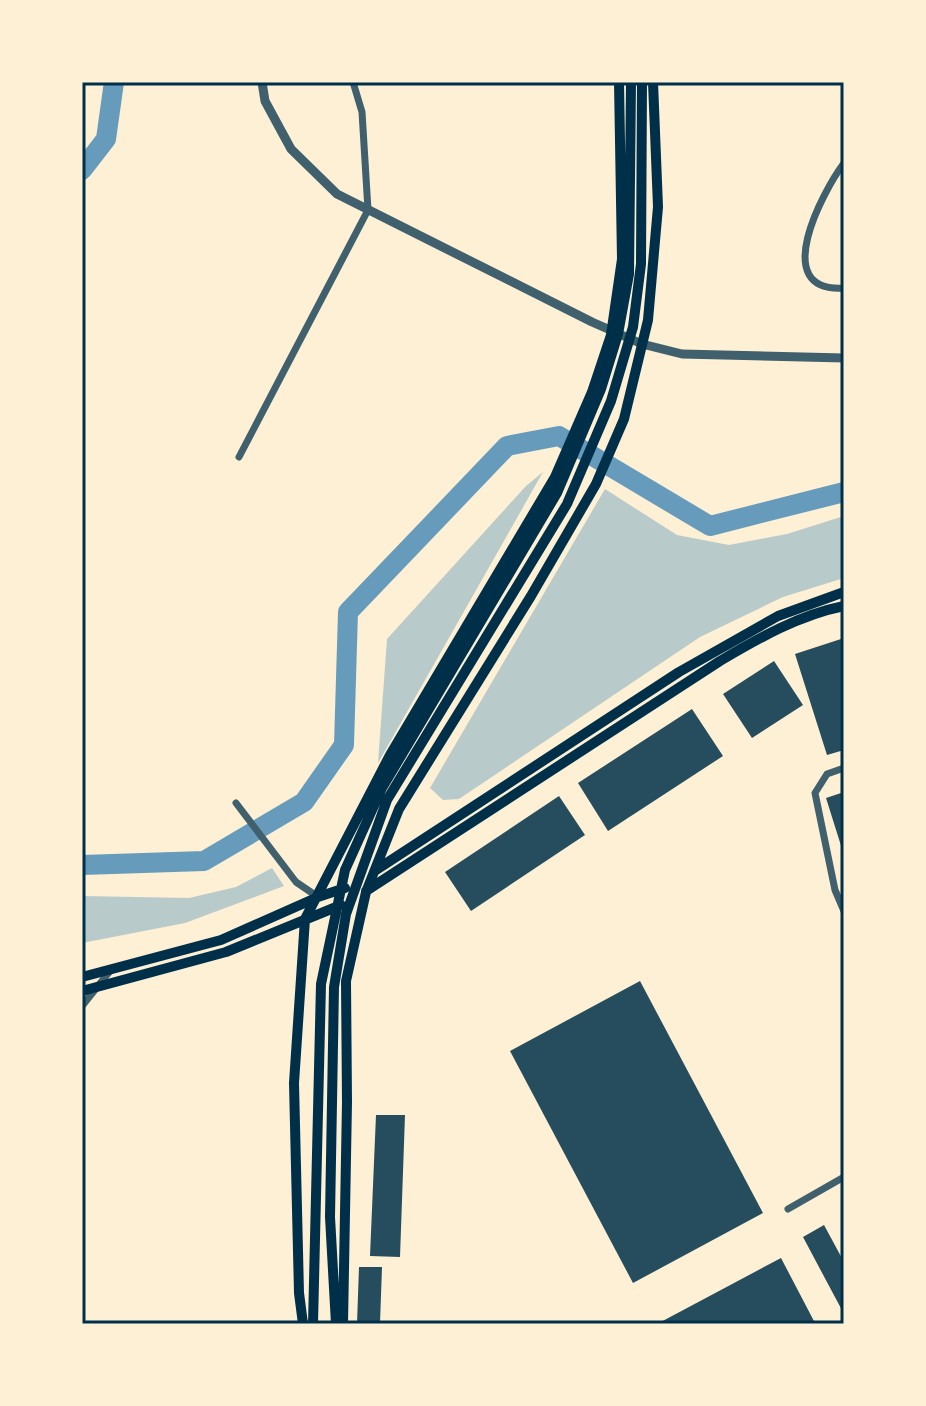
<svg xmlns="http://www.w3.org/2000/svg" width="926" height="1406" font-family="'Exo 2',sans-serif">
<style>
.green{fill:#b9caca}
.lines{fill:none;stroke-linecap:round;stroke-linejoin:round}
.river{stroke:#669bbc;stroke-width:20}
.building{fill:#264d5e}
.minor{stroke:#3f606c;stroke-width:7}
.tertiary{stroke:#3f606c;stroke-width:9}
.secondary{stroke:#003049;stroke-width:10}
.neatline{fill:none;stroke:#003049;stroke-width:3}
</style>
<rect width="100%" height="100%" fill="#fdf0d5"/>
<!-- green -->
<path class="green" d="M 543,472 L 378,763 L 387,639 L 526,486 Z
M 605,489 L 677,535 L 729,545 L 787,534 L 844,516 L 844,578 L 783,597 L 700,637 L 459,799 L 443,800 L 430,788 Z
M 272,868 L 284,886 L 185,923 L 82,943 L 82,896 L 189,898 L 236,887 Z"/>
<g class="lines">
<!-- river -->
<path class="river" d="M 82,170 L 106,139 L 114,82
M 82,865 L 204,861 L 304,802 L 344,745 L 348,612 L 507,446 L 559,436 L 710,526 L 844,492"/>
</g>
<!-- building -->
<path class="building" d="M 844,638 L 844,750 L 827,755 L 795,654 Z
M 774,661 L 803,705 L 752,738 L 723,694 Z
M 692,709 L 723,756 L 608,831 L 578,783 Z
M 844,792 L 844,852 L 843,852 L 826,798 Z
M 559,796 L 585,835 L 471,911 L 445,872 Z
M 640,981 L 763,1213 L 633,1283 L 510,1051 Z
M 376,1115 L 405,1115 L 400,1257 L 370,1256 Z
M 824,1225 L 844,1262 L 844,1314 L 803,1237 Z
M 781,1258 L 815,1323 L 657,1324 Z
M 359,1267 L 382,1267 L 380,1324 L 357,1324 Z"/>
<g class="lines">
<!-- minor -->
<path class="minor" d="M 844,163 C 823,191 768,293 844,288
M 239,457 L 368,210 L 362,112 L 353,82
M 844,768 L 827,774 L 815,793 L 835,890 L 844,911
M 236,803 L 296,882 L 318,897
M 82,1006 L 110,971
M 788,1209 L 844,1177"/>
<!-- tertiary -->
<path class="tertiary" d="M 262,82 L 265,101 L 291,149 L 337,194 L 592,322 L 642,344 L 682,354 L 844,358"/>
<!-- secondary -->
<path class="secondary" d="M 376,870 L 679,672 L 778,616 L 844,592
M 366,891 L 720,661 C 759,638 799,615 844,606
M 82,977 L 221,940 L 318,897 L 345,888
M 82,991 L 226,952 L 341,905
M 303,1324 L 299,1293 L 294,1083 L 305,919 L 390,755 L 555,477 L 592,392 L 611,335 L 622,259 L 619,82
M 313,1324 L 321,984 L 345,870 L 382,788 L 557,493 L 601,389 L 618,334 L 629,274 L 631,82
M 336,1324 L 330,1217 L 334,987 L 346,914 L 387,800 L 567,504 L 611,401 L 633,327 L 641,264 L 642,82
M 343,1324 L 347,1102 L 346,981 L 366,892 L 399,809 L 531,596 L 596,484 L 624,419 L 648,320 L 658,207 L 653,82"/>
</g>
<!-- border -->
<rect width="926" height="1406" fill="none" stroke="#fdf0d5" stroke-width="168"/>
<rect x="84" y="84" width="758" height="1238" class="neatline"/>
</svg>
